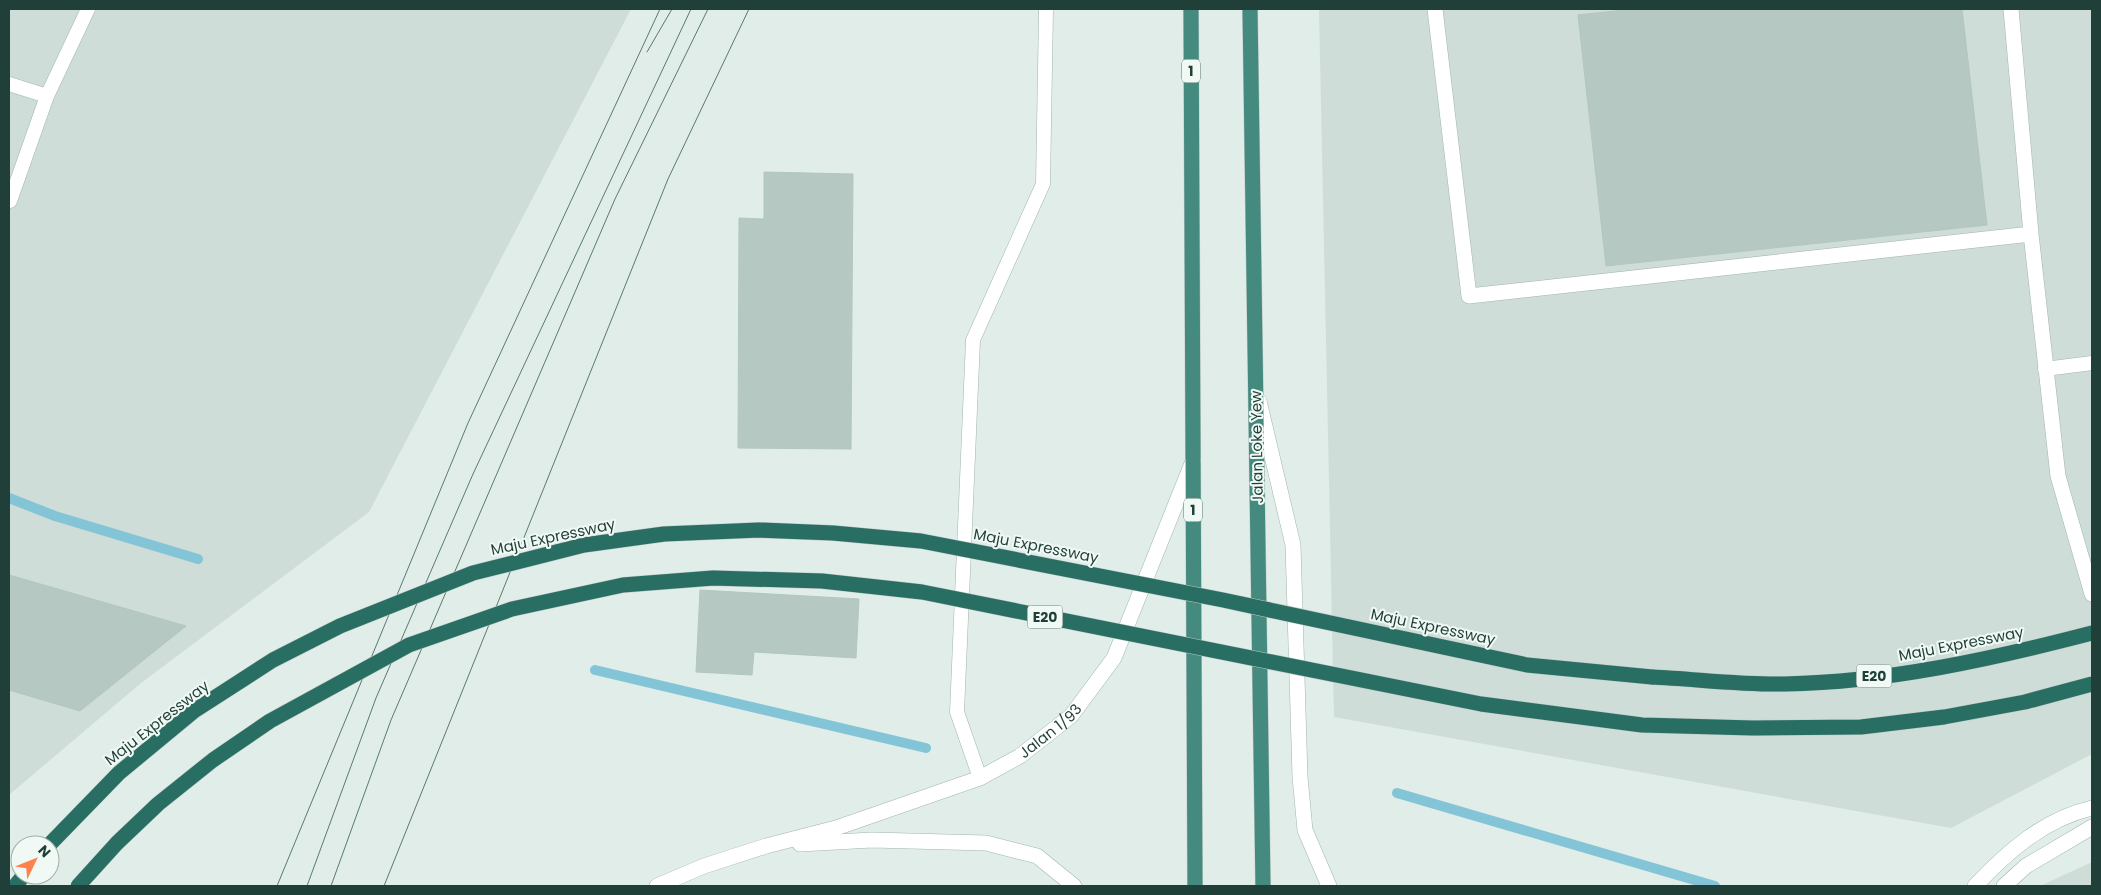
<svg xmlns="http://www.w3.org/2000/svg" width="2101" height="895" font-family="Poppins,sans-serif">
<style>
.built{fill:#ceddd7}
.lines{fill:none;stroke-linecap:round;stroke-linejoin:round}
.stream{stroke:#83c5d7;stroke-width:10}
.building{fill:#b5c8c1;stroke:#b2c7bf}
.service-casing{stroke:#a2b5b0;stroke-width:15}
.minor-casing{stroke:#a2b5b0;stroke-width:16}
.tertiary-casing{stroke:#a2b5b0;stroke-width:16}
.trunk-casing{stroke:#c0c9c7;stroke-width:16}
.motorway-casing{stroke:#c0c9c7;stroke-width:16}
.service{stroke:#fff;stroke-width:14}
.minor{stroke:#fff;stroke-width:15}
.tertiary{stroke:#fff;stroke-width:15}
.trunk{stroke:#448a7e;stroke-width:15}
.motorway{stroke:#286e63;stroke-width:15}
.tram{stroke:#597a73;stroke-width:1}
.motorway-bridge-casing{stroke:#c0c9c7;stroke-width:16;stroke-linecap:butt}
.motorway-bridge{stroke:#286e63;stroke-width:15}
.labels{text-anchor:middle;stroke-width:4;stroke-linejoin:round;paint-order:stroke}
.shield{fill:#f1f9f5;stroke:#5e7771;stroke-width:1}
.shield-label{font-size:14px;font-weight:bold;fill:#1f3f38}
.street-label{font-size:15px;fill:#1f3f38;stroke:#f1f9f5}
</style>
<rect width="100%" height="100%" fill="#e0ede8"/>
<!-- built -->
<path class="built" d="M 9,9 L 631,9 L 369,512 L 141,683 L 9,795 Z
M 1319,9 L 2092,9 L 2092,754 L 1951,828 L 1334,717 Z
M 2092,862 L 2092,886 L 2040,886 Z"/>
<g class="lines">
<!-- stream -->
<path class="stream" d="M 9,498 L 55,516 L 198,559
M 595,670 L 926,748
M 1397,793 L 1715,886"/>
</g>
<!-- building -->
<path class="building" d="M 1633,9 L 1962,9 L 1987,225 L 1606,266 L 1578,15 Z
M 764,172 L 853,174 L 851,449 L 738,448 L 739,218 L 764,219 Z
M 9,575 L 186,626 L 80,711 L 9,690 Z
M 700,590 L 859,599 L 856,658 L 754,652 L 752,675 L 696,672 Z"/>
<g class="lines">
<!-- service casing -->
<g class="service-casing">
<path id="service" d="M 9,84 L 47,96
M 10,201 L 47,96 L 88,9
M 2045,369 L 2092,363
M 980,778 L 957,712 L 973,340 L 1043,184 L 1046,9"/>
</g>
<!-- minor casing -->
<g class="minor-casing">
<path id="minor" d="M 1435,9 L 1469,296 L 2031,234
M 2011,9 L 2031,234 L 2058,476 L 2092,594
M 1259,401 L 1293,545 L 1300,777 L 1305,830 L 1329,886
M 1975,886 C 2007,852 2044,819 2092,808
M 2004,886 L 2026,866 L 2092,827"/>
</g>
<!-- tertiary casing -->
<g class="tertiary-casing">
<g id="tertiary">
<path d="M 800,844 L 872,840 L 986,843 L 1037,856 L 1074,886"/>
<path id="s1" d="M 657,886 L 704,866 L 766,846 L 836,828 L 980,778 L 1020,756 L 1071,716 L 1114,658 L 1193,461"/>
</g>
</g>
<!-- trunk casing -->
<g class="trunk-casing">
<path id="trunk" d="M 1191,9 L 1195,886
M 1250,9 L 1263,886"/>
</g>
<!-- motorway casing -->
<g class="motorway-casing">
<path id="motorway" d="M 1652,677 C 1696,679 1741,685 1785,684 C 1889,682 1992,659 2092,633
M 15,886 L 24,875"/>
</g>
<!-- service -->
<use href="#service" class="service"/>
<!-- minor -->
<use href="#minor" class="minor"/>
<!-- tertiary -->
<use href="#tertiary" class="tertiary"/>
<!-- trunk -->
<use href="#trunk" class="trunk"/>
<!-- motorway -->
<use href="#motorway" class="motorway"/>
<!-- tram -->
<path class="tram" d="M 647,52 L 672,9
M 277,886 L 468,423 L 660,9
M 307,886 L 376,698 L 473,474 L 691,9
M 331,886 L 391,720 L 615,199 L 708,9
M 384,886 L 668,179 L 749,9"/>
<!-- motorway-bridge casing -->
<g class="motorway-bridge-casing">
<path id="motorway-bridge" d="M 49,845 L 119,773 L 194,711 L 273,660 L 340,626 L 473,573 L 584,545 L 664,534 L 759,530 L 833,533 L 921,541 L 1223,600 L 1527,665 L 1652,677
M 78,886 L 117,843 L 158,804 L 213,760 L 270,721 L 409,645 L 512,609 L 623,585 L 713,578 L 822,581 L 922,592 L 1481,704 L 1642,725 L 1753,728 L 1861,727 L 1944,717 L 2025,702 L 2092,684"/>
</g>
<!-- motorway-bridge -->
<use href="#motorway-bridge" class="motorway-bridge"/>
</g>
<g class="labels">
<!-- shield labels -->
<g class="shield">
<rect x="1182" y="59.5" width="18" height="23" rx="4"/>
<rect x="1184" y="498.5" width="18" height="23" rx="4"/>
<rect x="1027.5" y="605.5" width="35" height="23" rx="4"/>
<rect x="1856.5" y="664.5" width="35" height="23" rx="4"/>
</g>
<g class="shield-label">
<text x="1191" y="76">1</text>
<text x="1193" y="515">1</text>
<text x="1045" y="622">E20</text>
<text x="1874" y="681">E20</text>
</g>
<!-- street labels -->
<g class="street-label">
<text transform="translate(1257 447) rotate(-91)" y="5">Jalan Loke Yew</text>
<text transform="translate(553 537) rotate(-12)" y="5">Maju Expressway</text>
<text transform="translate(1036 546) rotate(11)" y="5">Maju Expressway</text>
<text transform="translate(1433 627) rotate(12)" y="5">Maju Expressway</text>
<text transform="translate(1961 644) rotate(-11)" y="5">Maju Expressway</text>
<text transform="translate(157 723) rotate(-38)" y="5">Maju Expressway</text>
<text dy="5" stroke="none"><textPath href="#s1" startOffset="426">Jalan 1/93</textPath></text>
</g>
</g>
<!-- border -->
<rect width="2101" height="895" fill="none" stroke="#1f3f38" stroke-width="20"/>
<!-- north arrow -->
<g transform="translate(35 860) rotate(47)"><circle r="24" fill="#f1f9f5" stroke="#9dafa9"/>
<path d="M0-4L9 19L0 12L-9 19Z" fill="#ff824c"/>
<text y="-8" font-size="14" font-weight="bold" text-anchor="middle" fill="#1f3f38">N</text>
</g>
</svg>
